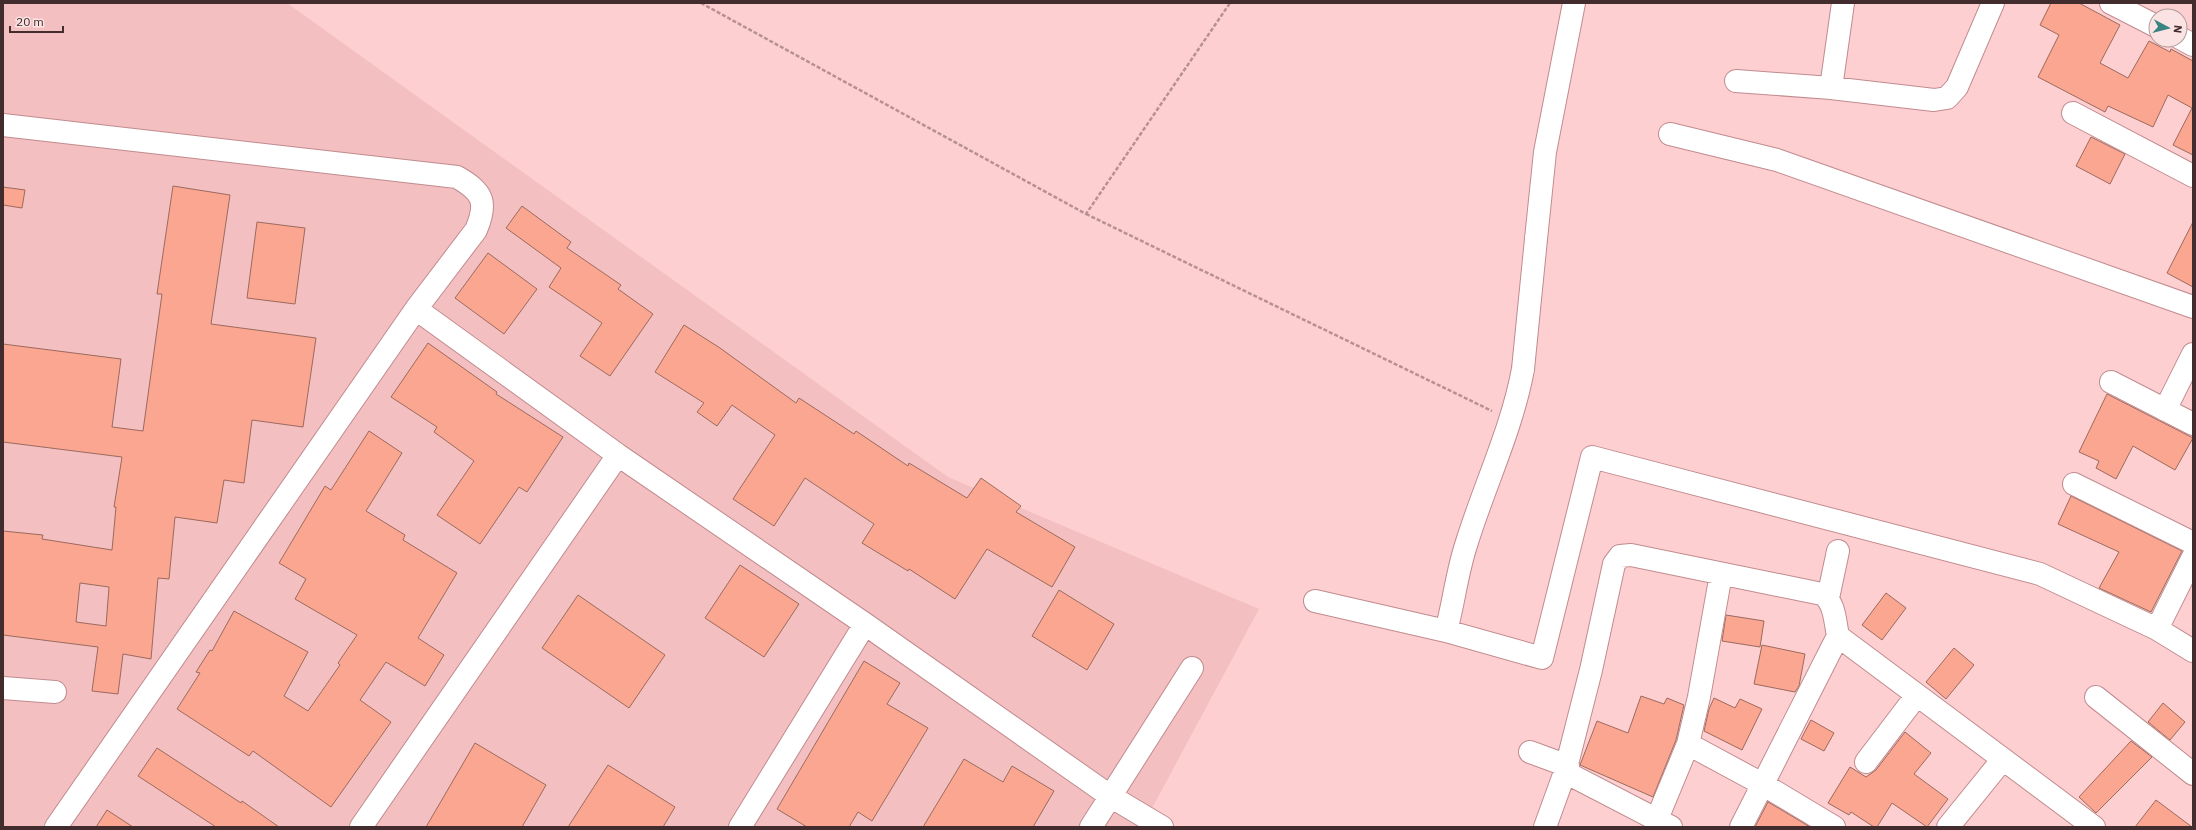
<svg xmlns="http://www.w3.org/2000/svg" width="2196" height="830" font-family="'IBM Plex Sans',sans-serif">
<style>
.built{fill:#f3bfc1}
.building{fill:#faa690;stroke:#9c6a5e;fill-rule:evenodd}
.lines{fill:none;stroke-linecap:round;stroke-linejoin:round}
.minor-casing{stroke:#c18b8e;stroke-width:24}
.path{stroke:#b69092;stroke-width:2.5;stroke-dasharray:4 2;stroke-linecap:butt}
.minor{stroke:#fff;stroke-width:22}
.minor-bridge-casing{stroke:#c18b8e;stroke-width:24;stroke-linecap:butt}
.minor-bridge{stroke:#fff;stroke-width:22}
</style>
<rect width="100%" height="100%" fill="#fecfd1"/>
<!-- built -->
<path class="built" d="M 3,3 L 287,3 L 948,477 L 1259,609 L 1142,827 L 3,827 Z"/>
<!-- building -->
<path class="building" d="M 2051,3 L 2079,3 L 2120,25 L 2100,63 L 2128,78 L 2149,41 L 2170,52 L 2171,49 L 2193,61 L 2193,155 L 2173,145 L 2192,108 L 2168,95 L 2153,127 L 2108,106 L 2105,112 L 2038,77 L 2059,35 L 2040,25 Z
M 2091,137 L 2125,154 L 2110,184 L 2076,166 Z
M 173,186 L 230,195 L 211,324 L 316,338 L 303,427 L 252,420 L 244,483 L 224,480 L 217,523 L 175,517 L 169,579 L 158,578 L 151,659 L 123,654 L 118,694 L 92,691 L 98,647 L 3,635 L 3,531 L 43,535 L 42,539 L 112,550 L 116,507 L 114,507 L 122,457 L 3,442 L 3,344 L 121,359 L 112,427 L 143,431 L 162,294 L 157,294 ZM 80,583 L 109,587 L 106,626 L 76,622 Z
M 3,187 L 25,190 L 22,208 L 3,205 Z
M 522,206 L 571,242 L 567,248 L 621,285 L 618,289 L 653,314 L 610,376 L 580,356 L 602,323 L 549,287 L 561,268 L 506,228 Z
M 257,222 L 305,228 L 295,304 L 247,298 Z
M 2193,222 L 2193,287 L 2167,273 Z
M 488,253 L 537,289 L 504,334 L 455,298 Z
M 684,325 L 720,348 L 796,403 L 799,398 L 854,434 L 856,431 L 908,466 L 909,463 L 967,498 L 981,478 L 1021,506 L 1016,512 L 1075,547 L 1052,587 L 987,549 L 955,599 L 909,569 L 908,571 L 862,543 L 874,524 L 805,478 L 774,526 L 733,499 L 775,435 L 732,405 L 717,426 L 697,412 L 704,403 L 655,372 Z
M 428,343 L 497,392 L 496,394 L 563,437 L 527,492 L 519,487 L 480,544 L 437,515 L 474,461 L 434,432 L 437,427 L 391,397 Z
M 2107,394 L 2193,438 L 2175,470 L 2133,446 L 2116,479 L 2096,468 L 2099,461 L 2079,452 Z
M 369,431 L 402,453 L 366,511 L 405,535 L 403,540 L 457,573 L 418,638 L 444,655 L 425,686 L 386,662 L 360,700 L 391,722 L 331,807 L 253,751 L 249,756 L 177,709 L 200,673 L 196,672 L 210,650 L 212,651 L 234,611 L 308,652 L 284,696 L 308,711 L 340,665 L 338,663 L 357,635 L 295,599 L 306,579 L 279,563 L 325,486 L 331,490 Z
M 2071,496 L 2182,551 L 2151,612 L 2099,588 L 2119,552 L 2058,524 Z
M 740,565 L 799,604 L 764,657 L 705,618 Z
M 1059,590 L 1114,624 L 1087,670 L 1032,636 Z
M 1886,593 L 1906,608 L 1882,640 L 1862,625 Z
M 578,595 L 665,655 L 629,708 L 542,648 Z
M 1726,615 L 1764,621 L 1760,647 L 1722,641 Z
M 1762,645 L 1805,654 L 1799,686 L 1795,692 L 1754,684 Z
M 1954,648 L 1974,665 L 1946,699 L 1926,682 Z
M 864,661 L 900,683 L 887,704 L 928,728 L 872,821 L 858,812 L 849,827 L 807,827 L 777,809 Z
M 1641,696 L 1664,704 L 1667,698 L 1684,705 L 1676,740 L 1653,797 L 1580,765 L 1597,721 L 1628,733 Z
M 1714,698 L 1735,708 L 1740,699 L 1762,709 L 1742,750 L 1704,731 L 1709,709 Z
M 2163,703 L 2185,722 L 2170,740 L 2148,722 Z
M 1811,720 L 1834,733 L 1824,751 L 1801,739 Z
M 1905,732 L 1931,753 L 1914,774 L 1948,799 L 1927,827 L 1892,803 L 1877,827 L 1874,827 L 1851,812 L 1849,815 L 1828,803 L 1850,767 L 1866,777 L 1876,770 Z
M 2131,741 L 2152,757 L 2096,813 L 2079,797 Z
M 475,743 L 546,785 L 522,827 L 426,827 Z
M 157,748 L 241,803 L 242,801 L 279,827 L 216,827 L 138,776 Z
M 964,759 L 1003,782 L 1012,766 L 1054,791 L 1033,827 L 923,827 Z
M 608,765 L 675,807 L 663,827 L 568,827 Z
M 2156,800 L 2192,827 L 2135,827 Z
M 1768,802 L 1780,809 L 1810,827 L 1755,827 Z
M 107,810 L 133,827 L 96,827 Z"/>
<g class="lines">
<!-- minor casing -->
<g class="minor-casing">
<path id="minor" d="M 2111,3 L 2156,26
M 2180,38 L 2193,45
M 1736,81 L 1831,88 L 1843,3
M 1831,88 L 1934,100 L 1947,98 L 1957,87 L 1993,3
M 2073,113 L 2193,176
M 3,125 L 457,177 C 483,192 488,202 476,230 L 416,309 L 56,827
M 1670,134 L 1777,160 L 2193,307
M 1536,239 L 1545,152 L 1574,3
M 416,309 L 618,455 L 865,624 L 1110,796 L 1162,827
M 2111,382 L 2193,424
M 2165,410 L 2193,354
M 2074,484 L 2193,543
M 1828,598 L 1838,551
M 1315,601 L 1446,631 L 1542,658 L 1592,457 L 2040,574 L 2157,629 L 2193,651
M 2157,629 L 2193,557
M 1446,631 C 1454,602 1457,571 1467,542 C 1485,484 1512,429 1523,369
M 1838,636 L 2094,827
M 3,688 L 55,692
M 2096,697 L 2193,774
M 1688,744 L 1764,785 L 1834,827
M 1530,752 L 1568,766
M 1866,762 L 1917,695
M 1657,819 L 1688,744 L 1699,697 L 1721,574
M 361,827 L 618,455
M 740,827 L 865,624
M 1091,827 L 1192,668
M 1545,827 L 1565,772
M 1671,827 L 1565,772 L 1591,670 L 1614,564 L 1620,556 L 1631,555 L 1822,594 C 1835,602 1835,622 1838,636 L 1741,827
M 1948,827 L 2003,759"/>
</g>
<!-- path -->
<path class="path" d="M 701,3 L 1086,214 L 1230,3
M 1086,214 L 1492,411"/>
<!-- minor -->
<use href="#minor" class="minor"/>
<!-- minor-bridge casing -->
<g class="minor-bridge-casing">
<path id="minor-bridge" d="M 1523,369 L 1536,239"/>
</g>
<!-- minor-bridge -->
<use href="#minor-bridge" class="minor-bridge"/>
</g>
<!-- border -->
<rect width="2196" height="830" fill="none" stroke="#432c2e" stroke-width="8"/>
<!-- north arrow -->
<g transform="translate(2168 28) rotate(97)"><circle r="19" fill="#fbe3e4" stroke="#b19a9b"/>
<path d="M0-3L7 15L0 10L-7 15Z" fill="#3a8383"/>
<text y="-6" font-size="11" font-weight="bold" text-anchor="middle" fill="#432c2e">N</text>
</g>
<!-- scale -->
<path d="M10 26v6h53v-6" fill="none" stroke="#432c2e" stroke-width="2"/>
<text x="16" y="26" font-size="12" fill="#432c2e" stroke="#fbe3e4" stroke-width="3" paint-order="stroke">20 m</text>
</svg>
